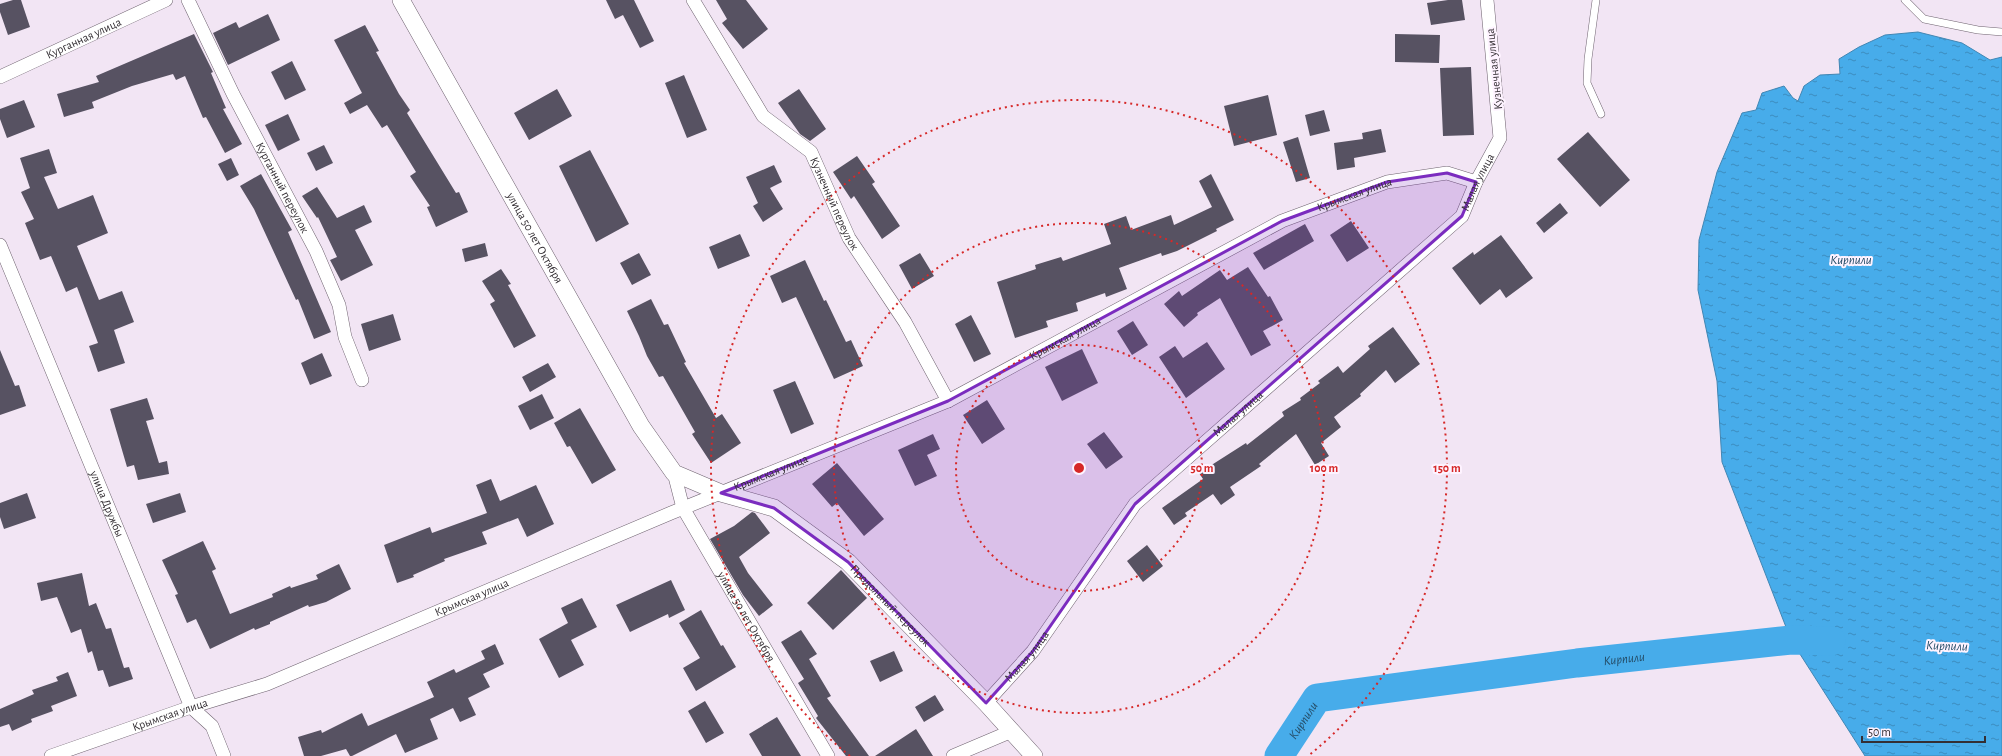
<svg xmlns="http://www.w3.org/2000/svg" width="2002" height="756" font-family="'Alegreya Sans',sans-serif">
<style>
.water{fill:url(#water-ripples);stroke:#4186b3}
.lines{fill:none;stroke-linecap:round;stroke-linejoin:round}
.river{stroke:#47acea;stroke-width:29}
.building{fill:#575262}
.service-casing{stroke:#6f6370;stroke-width:8}
.minor-casing{stroke:#6f6370;stroke-width:14}
.tertiary-casing{stroke:#6f6370;stroke-width:18}
.service{stroke:#fff;stroke-width:7}
.minor{stroke:#fff;stroke-width:13}
.tertiary{stroke:#fff;stroke-width:17}
.marked{fill:#7b2cbf;fill-opacity:0.2;stroke:#7b2cbf;stroke-width:3;stroke-linejoin:round}
.ring{fill:none;stroke:#d62828;stroke-width:2;stroke-dasharray:2 4}
.labels{text-anchor:middle;stroke-width:4;stroke-linejoin:round;paint-order:stroke}
.street-label{font-size:12px;fill:#342f34;stroke:#fef3ff}
.water-label{font-size:13px;font-style:italic;fill:#254d68;stroke:#fef3ff}
.centre{fill:#d62828;stroke:#fef3ff;stroke-width:2}
.ring-label{font-size:12px;text-anchor:middle;font-weight:bold;fill:#d62828;stroke:#fef3ff;stroke-width:4;stroke-linejoin:round;paint-order:stroke}
</style>
<defs>
<pattern id="water-ripples" width="26" height="14" patternUnits="userSpaceOnUse"><rect width="26" height="14" fill="#47acea"/><path d="M2 4q2-2 4 0t4 0M15 11q2-2 4 0t4 0" fill="none" stroke="#3c8cbe"/></pattern>
</defs>
<rect width="100%" height="100%" fill="#f2e5f4"/>
<!-- water -->
<path class="water" d="M 1918,32 L 1962,43 L 1990,60 L 2002,57 L 2002,756 L 1865,756 L 1791,640 L 1722,462 L 1717,381 L 1698,290 L 1699,240 L 1717,172 L 1742,113 L 1756,110 L 1762,93 L 1784,86 L 1793,98 L 1798,101 L 1804,86 L 1820,75 L 1840,74 L 1839,59 L 1859,47 L 1885,35 Z"/>
<g class="lines">
<!-- river -->
<path class="river" id="s1" d="M 1279,756 L 1317,698 L 1577,663 L 1791,640 L 1831,641"/>
</g>
<!-- building -->
<path class="building" d="M 13,0 L 21,0 L 30,27 L 8,35 L 0,12 L 0,4 Z
M 606,0 L 634,0 L 654,41 L 640,48 L 623,15 L 615,19 Z
M 716,0 L 746,0 L 768,29 L 743,49 L 722,23 L 727,19 Z
M 1448,0 L 1462,0 L 1465,20 L 1431,25 L 1427,3 Z
M 268,14 L 280,40 L 228,65 L 213,33 L 236,22 L 239,28 Z
M 365,25 L 379,51 L 376,52 L 399,94 L 410,110 L 407,113 L 456,193 L 459,192 L 468,212 L 436,227 L 427,207 L 430,206 L 410,176 L 416,172 L 387,125 L 382,128 L 367,105 L 350,114 L 344,103 L 362,93 L 334,40 Z
M 194,34 L 213,72 L 211,73 L 226,108 L 223,109 L 242,144 L 225,153 L 206,117 L 203,118 L 185,76 L 176,80 L 173,74 L 132,86 L 92,102 L 94,108 L 64,117 L 57,94 L 99,82 L 96,76 Z
M 1395,34 L 1440,35 L 1439,63 L 1395,62 Z
M 292,61 L 306,90 L 285,100 L 271,72 Z
M 1471,67 L 1474,135 L 1443,136 L 1440,68 Z
M 684,75 L 707,130 L 687,138 L 665,83 Z
M 557,89 L 572,116 L 529,140 L 514,113 Z
M 799,89 L 826,129 L 810,141 L 800,134 L 778,103 Z
M 1268,95 L 1277,135 L 1234,146 L 1224,106 Z
M 24,100 L 35,127 L 7,138 L 0,119 L 0,109 Z
M 1324,110 L 1330,131 L 1310,136 L 1305,115 Z
M 288,114 L 300,140 L 278,151 L 265,125 Z
M 1381,129 L 1386,152 L 1354,158 L 1355,167 L 1337,170 L 1334,143 L 1363,139 L 1362,133 Z
M 1588,132 L 1630,180 L 1600,207 L 1557,159 Z
M 1298,137 L 1310,178 L 1296,182 L 1283,142 Z
M 324,145 L 333,163 L 316,171 L 307,153 Z
M 49,149 L 57,173 L 44,177 L 58,209 L 93,195 L 108,233 L 77,246 L 99,300 L 122,291 L 134,322 L 114,330 L 125,363 L 98,372 L 89,346 L 98,343 L 77,287 L 66,292 L 51,256 L 40,260 L 25,223 L 34,219 L 21,192 L 30,188 L 20,158 Z
M 590,150 L 629,224 L 596,242 L 559,166 Z
M 857,156 L 875,182 L 872,184 L 900,226 L 882,239 L 854,196 L 851,199 L 833,172 Z
M 231,158 L 239,175 L 227,181 L 218,164 Z
M 774,165 L 782,182 L 770,188 L 783,209 L 763,222 L 753,206 L 758,203 L 746,177 Z
M 261,174 L 292,230 L 288,232 L 331,332 L 314,339 L 298,299 L 296,300 L 254,209 L 240,186 Z
M 1211,174 L 1234,220 L 1216,229 L 1217,231 L 1177,251 L 1162,256 L 1161,253 L 1119,268 L 1127,289 L 1106,297 L 1105,293 L 1076,303 L 1078,311 L 1046,321 L 1048,327 L 1015,338 L 997,282 L 1036,269 L 1035,265 L 1061,257 L 1063,261 L 1111,244 L 1104,224 L 1126,216 L 1131,230 L 1171,215 L 1174,225 L 1212,207 L 1199,181 Z
M 317,187 L 337,218 L 364,205 L 372,222 L 355,230 L 373,265 L 341,281 L 330,260 L 337,257 L 318,217 L 317,218 L 302,196 Z
M 1560,203 L 1568,213 L 1544,233 L 1536,223 Z
M 1351,221 L 1369,248 L 1347,262 L 1330,235 Z
M 1305,224 L 1314,241 L 1264,270 L 1253,253 Z
M 740,234 L 750,256 L 718,269 L 709,247 Z
M 1501,235 L 1533,278 L 1506,298 L 1500,289 L 1480,305 L 1452,268 L 1473,252 L 1474,255 Z
M 485,243 L 488,256 L 465,262 L 462,249 Z
M 639,253 L 651,275 L 632,285 L 620,263 Z
M 920,253 L 934,276 L 912,289 L 899,265 Z
M 805,260 L 824,301 L 826,300 L 846,342 L 851,340 L 863,366 L 834,379 L 796,297 L 782,303 L 770,276 Z
M 1248,267 L 1268,297 L 1270,296 L 1283,320 L 1263,331 L 1271,345 L 1251,356 L 1220,298 L 1197,313 L 1198,315 L 1184,327 L 1164,304 L 1179,291 L 1182,296 L 1220,270 L 1227,280 Z
M 501,269 L 511,284 L 508,285 L 536,336 L 514,348 L 490,304 L 495,301 L 482,281 Z
M 651,299 L 664,325 L 668,324 L 686,362 L 684,363 L 716,418 L 722,414 L 741,443 L 711,463 L 692,434 L 695,432 L 663,376 L 659,377 L 647,356 L 639,336 L 627,311 Z
M 393,314 L 401,340 L 369,351 L 361,324 Z
M 971,315 L 991,354 L 974,362 L 955,324 Z
M 1133,321 L 1148,345 L 1132,355 L 1117,331 Z
M 1393,327 L 1420,364 L 1395,383 L 1386,370 L 1360,394 L 1361,396 L 1334,417 L 1341,427 L 1321,443 L 1329,456 L 1315,465 L 1296,434 L 1259,464 L 1261,466 L 1230,487 L 1235,495 L 1221,505 L 1213,494 L 1185,513 L 1187,516 L 1174,525 L 1162,508 L 1203,479 L 1199,473 L 1246,443 L 1247,445 L 1284,416 L 1282,412 L 1301,400 L 1300,398 L 1320,383 L 1318,381 L 1338,366 L 1343,373 L 1370,349 L 1368,346 Z
M 1207,342 L 1225,369 L 1186,398 L 1159,357 L 1175,346 L 1183,358 Z
M 1082,349 L 1098,383 L 1062,401 L 1045,367 Z
M 0,350 L 15,386 L 19,385 L 26,406 L 0,415 Z
M 322,353 L 332,376 L 310,385 L 301,363 Z
M 548,363 L 556,377 L 530,392 L 522,377 Z
M 795,381 L 814,424 L 791,434 L 773,390 Z
M 542,394 L 554,418 L 530,430 L 518,406 Z
M 147,398 L 154,419 L 146,421 L 159,463 L 167,461 L 169,474 L 138,480 L 134,465 L 127,467 L 110,409 Z
M 987,400 L 1005,429 L 982,444 L 963,415 Z
M 580,408 L 616,470 L 592,484 L 570,446 L 567,447 L 554,423 Z
M 1104,432 L 1123,457 L 1106,469 L 1087,444 Z
M 933,434 L 940,449 L 927,455 L 937,476 L 915,486 L 898,450 Z
M 837,463 L 884,519 L 864,536 L 837,503 L 832,507 L 812,484 Z
M 491,479 L 500,501 L 536,485 L 554,524 L 527,537 L 518,518 L 482,532 L 487,544 L 444,559 L 445,561 L 413,575 L 414,577 L 397,583 L 384,545 L 430,527 L 432,533 L 487,513 L 476,485 Z
M 27,493 L 36,518 L 4,529 L 0,517 L 0,503 Z
M 180,493 L 186,512 L 153,523 L 146,504 Z
M 752,512 L 755,513 L 770,533 L 739,557 L 748,573 L 773,605 L 759,616 L 743,595 L 710,539 L 734,526 Z
M 203,541 L 216,569 L 212,571 L 230,614 L 273,597 L 272,594 L 290,586 L 291,588 L 318,579 L 316,575 L 339,564 L 351,589 L 326,602 L 309,607 L 308,605 L 270,622 L 270,624 L 255,630 L 254,628 L 210,649 L 196,619 L 187,623 L 175,595 L 178,594 L 162,560 Z
M 1147,545 L 1163,566 L 1143,582 L 1127,561 Z
M 841,570 L 867,598 L 833,630 L 807,603 Z
M 82,573 L 89,606 L 96,603 L 106,629 L 111,628 L 124,668 L 129,667 L 133,679 L 109,687 L 103,670 L 98,671 L 92,651 L 88,653 L 81,629 L 71,633 L 57,597 L 41,601 L 37,583 Z
M 671,580 L 685,610 L 669,618 L 668,614 L 630,632 L 616,605 Z
M 582,598 L 597,627 L 571,640 L 584,665 L 559,678 L 539,639 L 568,623 L 561,608 Z
M 701,610 L 721,646 L 723,645 L 736,667 L 696,691 L 683,668 L 700,658 L 679,623 Z
M 801,630 L 817,654 L 809,659 L 831,696 L 827,698 L 869,756 L 846,756 L 816,718 L 818,716 L 798,683 L 804,679 L 781,642 Z
M 495,644 L 504,664 L 483,674 L 490,687 L 468,698 L 476,715 L 460,722 L 453,708 L 430,719 L 438,739 L 405,753 L 396,734 L 352,756 L 350,756 L 346,749 L 321,756 L 304,756 L 298,737 L 321,730 L 322,733 L 362,713 L 368,726 L 434,697 L 427,682 L 454,669 L 456,673 L 485,659 L 481,651 Z
M 894,651 L 903,671 L 880,682 L 870,661 Z
M 68,672 L 77,696 L 51,706 L 53,711 L 31,719 L 32,722 L 12,731 L 9,724 L 0,727 L 0,709 L 34,694 L 32,690 L 58,681 L 56,677 Z
M 935,695 L 944,710 L 924,722 L 915,707 Z
M 705,701 L 724,733 L 706,743 L 688,711 Z
M 777,717 L 801,756 L 762,756 L 749,734 Z
M 916,729 L 933,756 L 875,756 Z"/>
<g class="lines">
<!-- service casing -->
<g class="service-casing">
<path id="service" d="M 1596,0 L 1588,59 L 1587,83 L 1601,114
M 1905,0 L 1924,19 L 1978,30 L 2002,32"/>
</g>
<!-- minor casing -->
<g class="minor-casing">
<g id="minor">
<path id="s2" d="M 188,0 L 233,94 L 316,251 L 339,305 L 345,337 L 362,380"/>
<path id="s3" d="M 693,0 L 763,116 L 811,152 L 849,238 L 905,322 L 948,401"/>
<path id="s4" d="M 0,77 L 166,0"/>
<path id="s5" d="M 0,245 L 191,707 L 212,726 L 224,756"/>
<path id="s6" d="M 674,473 L 683,508 L 828,756"/>
<path id="s7" d="M 986,703 L 1033,651 L 1135,504 L 1462,216 L 1476,182 L 1500,138 L 1487,0"/>
<path id="s8" d="M 51,756 L 191,707 L 267,684 L 671,513 L 948,401 L 1282,221 L 1387,182 L 1447,173 L 1476,182"/>
<path d="M 953,756 L 1012,731"/>
</g>
</g>
<!-- tertiary casing -->
<g class="tertiary-casing">
<g id="tertiary">
<path id="s9" d="M 401,0 L 641,426 L 674,473 L 721,493 L 774,508 L 848,562 L 986,703 L 1034,756"/>
</g>
</g>
<!-- service -->
<use href="#service" class="service"/>
<!-- minor -->
<use href="#minor" class="minor"/>
<!-- tertiary -->
<use href="#tertiary" class="tertiary"/>
</g>
<!-- marked area -->
<path class="marked" d="M 1447,173 L 1476,182 L 1462,216 L 1135,504 L 1033,651 L 986,703 L 848,562 L 774,508 L 721,493 L 948,401 L 1282,221 L 1387,182 Z"/>
<!-- distance rings -->
<g class="ring">
<circle cx="1079" cy="468" r="123"/>
<circle cx="1079" cy="468" r="245"/>
<path d="M850 756A368 368 0 1 1 1308 756"/>
</g>
<g class="labels">
<!-- street labels -->
<g class="street-label">
<text dy="4" stroke="none"><textPath href="#s4" startOffset="92">Курганная улица</textPath></text>
<text transform="translate(1494 69) rotate(-96)" y="4">Кузнечная улица</text>
<text dy="4" stroke="none"><textPath href="#s7" startOffset="722">Малая улица</textPath></text>
<text dy="4" stroke="none"><textPath href="#s2" startOffset="210">Курганный переулок</textPath></text>
<text dy="4" stroke="none"><textPath href="#s8" startOffset="1422">Крымская улица</textPath></text>
<text dy="4" stroke="none"><textPath href="#s3" startOffset="252">Кузнечный переулок</textPath></text>
<text dy="4" stroke="none"><textPath href="#s9" startOffset="273">улица 50 лет Октября</textPath></text>
<text dy="4" stroke="none"><textPath href="#s8" startOffset="1098">Крымская улица</textPath></text>
<text dy="4" stroke="none"><textPath href="#s7" startOffset="386">Малая улица</textPath></text>
<text dy="4" stroke="none"><textPath href="#s8" startOffset="774">Крымская улица</textPath></text>
<text dy="4" stroke="none"><textPath href="#s5" startOffset="280">улица Дружбы</textPath></text>
<text dy="4" stroke="none"><textPath href="#s8" startOffset="450">Крымская улица</textPath></text>
<text dy="4" stroke="none"><textPath href="#s9" startOffset="805">Продольный переулок</textPath></text>
<text dy="4" stroke="none"><textPath href="#s6" startOffset="162">улица 50 лет Октября</textPath></text>
<text dy="4" stroke="none"><textPath href="#s7" startOffset="62">Малая улица</textPath></text>
<text dy="4" stroke="none"><textPath href="#s8" startOffset="126">Крымская улица</textPath></text>
</g>
<!-- water labels -->
<g class="water-label">
<text x="1851" y="264">Кирпили</text>
<text transform="translate(1947 645) rotate(2)" y="5">Кирпили</text>
<text dy="5" stroke="none"><textPath href="#s1" startOffset="379">Кирпили</textPath></text>
<text dy="5" stroke="none"><textPath href="#s1" startOffset="43">Кирпили</textPath></text>
</g>
</g>
<circle cx="1079" cy="468" r="6" class="centre"/>
<g class="ring-label">
<text x="1202" y="472">50 m</text>
<text x="1324" y="472">100 m</text>
<text x="1447" y="472">150 m</text>
</g>
<!-- scale -->
<path d="M1862 736v6h123v-6" fill="none" stroke="#342f34" stroke-width="2"/>
<text x="1868" y="736" font-size="12" fill="#342f34" stroke="#fef3ff" stroke-width="3" paint-order="stroke">50 m</text>
</svg>
